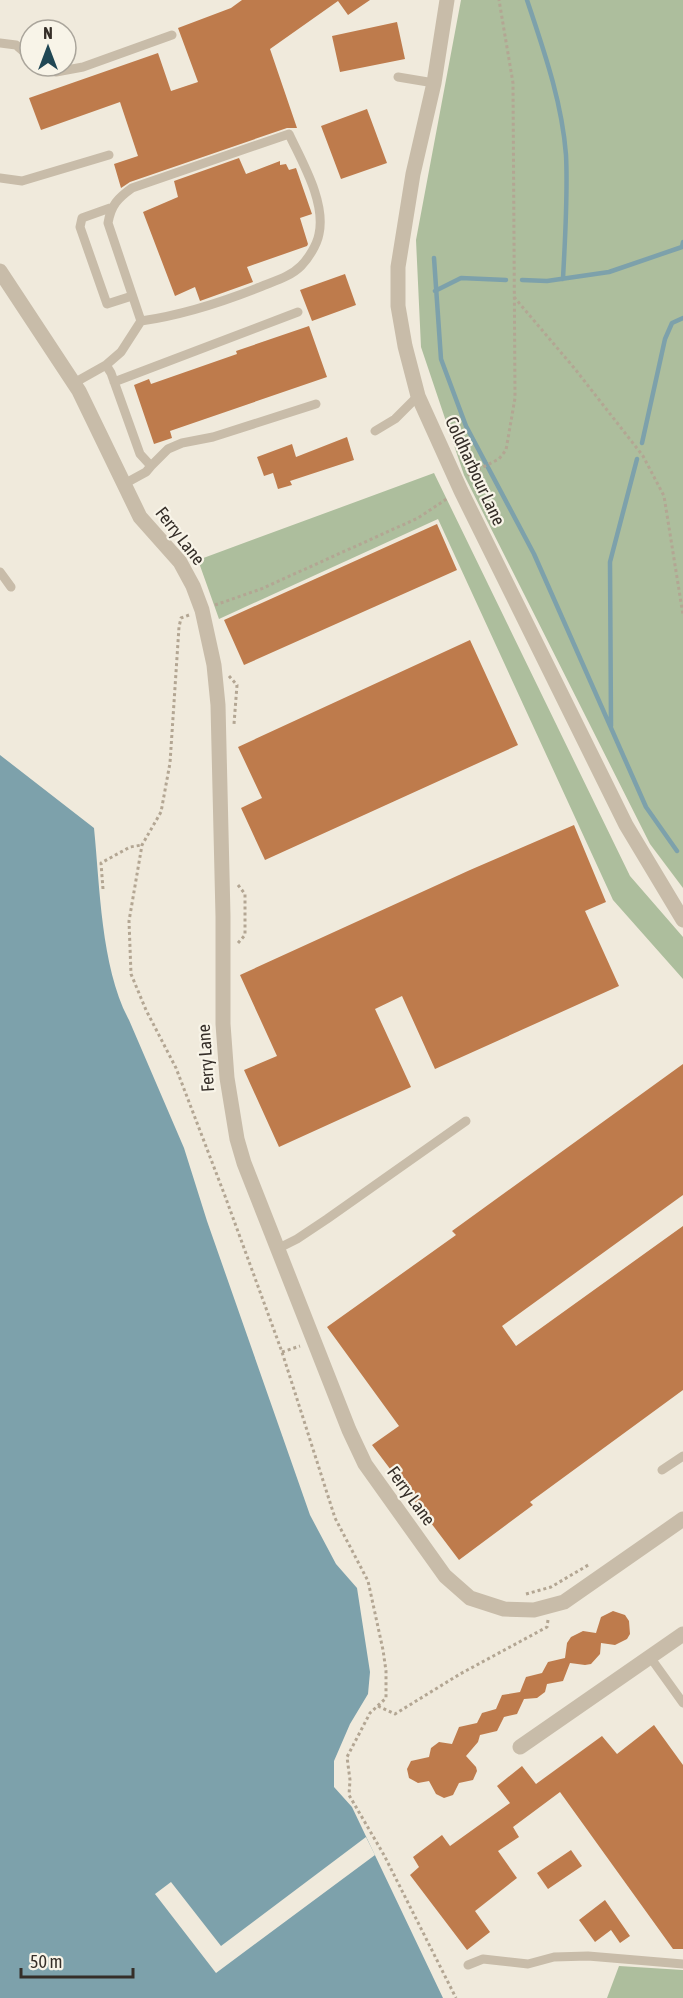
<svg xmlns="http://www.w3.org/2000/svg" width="683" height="1998" font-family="'Asap Condensed',sans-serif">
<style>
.green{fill:#adbe9d}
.water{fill:#7da1ab}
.pier{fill:#f0eadc}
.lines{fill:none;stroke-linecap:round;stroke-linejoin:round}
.stream{stroke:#7da1ab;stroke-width:4.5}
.building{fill:#be7b4c}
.path{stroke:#b3a693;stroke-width:3;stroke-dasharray:3 3;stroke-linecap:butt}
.lane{stroke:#c8bca9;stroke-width:9}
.street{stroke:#c8bca9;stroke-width:15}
.labels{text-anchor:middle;stroke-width:4.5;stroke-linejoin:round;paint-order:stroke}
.street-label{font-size:18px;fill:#352e28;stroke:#f8f4e8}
</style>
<rect width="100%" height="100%" fill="#f0eadc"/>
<!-- green -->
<path class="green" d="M 461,0 L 683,0 L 683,888 L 650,844 L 464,475 L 421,347 L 416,240 Z
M 434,473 L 630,876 L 683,937 L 683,979 L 613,900 L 438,519 L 219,619 L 198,560 Z
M 619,1966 L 683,1970 L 683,1998 L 607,1998 Z"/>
<!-- water -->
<path class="water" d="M 0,755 L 94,828 C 100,887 101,968 129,1020 L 184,1148 L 207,1221 L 310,1515 L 336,1564 L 357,1588 L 370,1672 L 368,1694 L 350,1724 L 334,1761 L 334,1787 L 352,1807 L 443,1998 L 0,1998 Z"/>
<!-- pier -->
<path class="pier" d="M 366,1837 L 375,1855 L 216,1973 L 155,1894 L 171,1882 L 221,1946 Z"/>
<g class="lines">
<!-- stream -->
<path class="stream" d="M 527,0 C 544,51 562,102 566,155 C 568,196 565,238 563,279
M 434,258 L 441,359 L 466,426 L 534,554 L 646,807 L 677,851
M 522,280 L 547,281 L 609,272 L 682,247 L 683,242
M 435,291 L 461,278 L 506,280
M 642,443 L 665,339 L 672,323 L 683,318
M 611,726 L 610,562 L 637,459"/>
</g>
<!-- building -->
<path class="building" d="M 242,0 L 370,0 L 348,15 L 338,1 L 270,49 L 297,128 L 287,128 L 130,182 L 121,188 L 114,164 L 138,156 L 120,102 L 41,130 L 29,98 L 158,53 L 171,91 L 198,82 L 178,28 L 231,8 Z
M 397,22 L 405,59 L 340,72 L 332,36 Z
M 367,109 L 387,163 L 341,179 L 321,126 Z
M 239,158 L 246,174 L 280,161 L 280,165 L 286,164 L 289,170 L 296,168 L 312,214 L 300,218 L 308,244 L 307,246 L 247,267 L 253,282 L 200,301 L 195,287 L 175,296 L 143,212 L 178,197 L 174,181 Z
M 345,274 L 356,305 L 312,321 L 300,290 Z
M 309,326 L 327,377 L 170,431 L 172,438 L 154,444 L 134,385 L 149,379 L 151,384 L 237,354 L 236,351 Z
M 347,437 L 354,460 L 290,481 L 292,485 L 278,489 L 273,473 L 264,476 L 257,457 L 292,444 L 296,457 Z
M 437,524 L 457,570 L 244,665 L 224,620 Z
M 470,640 L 518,745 L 265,860 L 241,808 L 262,798 L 238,747 Z
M 574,825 L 606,902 L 585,911 L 619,986 L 435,1069 L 402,996 L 375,1009 L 411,1087 L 279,1147 L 244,1070 L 277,1056 L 240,975 L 470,870 Z
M 683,1064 L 683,1195 L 502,1326 L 516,1346 L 683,1226 L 683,1390 L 530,1502 L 533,1505 L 459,1560 L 372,1445 L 399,1426 L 327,1327 L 456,1235 L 452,1231 Z
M 613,1611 L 625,1615 L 629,1621 L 630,1634 L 627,1639 L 615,1645 L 601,1643 L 600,1654 L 591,1664 L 585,1665 L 570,1663 L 563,1681 L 547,1684 L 545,1692 L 537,1698 L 524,1699 L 517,1714 L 504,1717 L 497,1731 L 480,1735 L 478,1742 L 466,1756 L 476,1767 L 477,1771 L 473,1780 L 459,1783 L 453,1795 L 444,1798 L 436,1794 L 429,1781 L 418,1783 L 409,1778 L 407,1769 L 411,1761 L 429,1757 L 431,1748 L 439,1742 L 452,1744 L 459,1727 L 477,1723 L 482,1713 L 496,1709 L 502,1695 L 520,1692 L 526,1677 L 542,1673 L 548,1662 L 565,1658 L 567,1643 L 571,1637 L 583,1631 L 596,1633 L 601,1617 Z
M 654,1725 L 683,1765 L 683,1949 L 673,1949 L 560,1792 L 513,1827 L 519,1837 L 498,1851 L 517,1878 L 475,1911 L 490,1932 L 467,1950 L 410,1875 L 419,1867 L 413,1857 L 442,1835 L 450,1846 L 510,1803 L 497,1786 L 522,1766 L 536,1784 L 602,1736 L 617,1754 Z
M 571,1850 L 582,1866 L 548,1889 L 537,1873 Z
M 605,1900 L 630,1936 L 620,1943 L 611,1930 L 595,1942 L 579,1920 Z"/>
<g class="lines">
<!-- path -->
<path class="path" d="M 514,297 L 575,369 L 643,456 L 664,496 L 683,615
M 469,476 L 469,474 L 499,459 L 506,450 L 515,398 L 513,83 L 499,0
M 215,605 L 261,589 L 418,518 L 448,498
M 189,615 L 181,618 L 179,627 L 170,763 L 161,812 L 142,845 L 129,921 L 131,974 L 146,1010 L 176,1068 L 225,1196 L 282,1352 L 335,1518 L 368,1581 L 383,1650 L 386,1671 L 386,1698 L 370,1713 L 347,1757 L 350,1780 L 349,1795 L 384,1855 L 456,1998
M 229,676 L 237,685 L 234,724
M 238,885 L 245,894 L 245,935 L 238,943
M 103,889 L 101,863 L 130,847 L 142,845
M 282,1352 L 300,1346
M 526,1594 L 551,1587 L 590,1564
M 378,1706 L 395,1714 L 460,1674 L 547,1627 L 548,1620"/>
<!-- lane -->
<path class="lane" d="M 0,43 L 16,45 L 30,57
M 40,66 L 56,72 L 83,67 L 172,35
M 398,77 L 434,83
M 0,178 L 22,181 L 109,155
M 110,208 L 82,218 L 80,227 L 107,304 L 132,296
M 106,365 L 111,373 L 140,454 L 151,466 L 146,472 L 124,484
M 114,382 L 298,312
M 74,383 L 106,365 L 121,352 L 141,321 L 108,223 C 111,205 118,198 132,188 L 289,134 C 302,162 326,202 319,234 C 317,245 308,259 301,266 C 290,277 274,281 260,287 C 220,303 183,315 141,321
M 375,431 L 395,419 L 418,396
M 151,466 L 168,449 L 182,443 L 213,437 L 316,404
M 0,572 L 11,587
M 277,1249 L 297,1239 L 327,1219 L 466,1121
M 662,1470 L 683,1456
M 650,1657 L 683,1703
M 468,1965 L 483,1959 L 528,1964 L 554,1957 L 588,1956 L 683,1964"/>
<!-- street -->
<path class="street" d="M 447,0 L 434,83 L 413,174 L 398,267 L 398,306 L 405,346 L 418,396 L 461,491 L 626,825 L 683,920
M 0,271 L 79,391 L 140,517 L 180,562 L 193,586 L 202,610 L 214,665 L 218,705 L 223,916 L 223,1024 L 227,1078 L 237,1139 L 244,1163 L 349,1430 L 365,1464 L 445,1576 L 470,1598 L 504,1609 L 534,1610 L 564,1602 L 683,1519
M 520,1747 L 683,1634"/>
</g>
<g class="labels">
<!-- street labels -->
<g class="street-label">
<text transform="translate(475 471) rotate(65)" y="6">Coldharbour Lane</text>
<text transform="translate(180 536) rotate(52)" y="6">Ferry Lane</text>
<text transform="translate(206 1058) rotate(-94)" y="6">Ferry Lane</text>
<text transform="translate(411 1496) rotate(54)" y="6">Ferry Lane</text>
</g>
</g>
<!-- north arrow -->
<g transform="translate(48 48)"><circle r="28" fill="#f8f4e8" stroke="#aaa59b" stroke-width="1.5"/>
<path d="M0-4.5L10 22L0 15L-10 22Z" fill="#204754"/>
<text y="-9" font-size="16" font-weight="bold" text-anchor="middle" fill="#352e28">N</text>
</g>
<!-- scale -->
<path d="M21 1968v9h112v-9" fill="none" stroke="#352e28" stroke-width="3"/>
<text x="30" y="1968" font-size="18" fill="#352e28" stroke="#f8f4e8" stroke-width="4.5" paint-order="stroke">50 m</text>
</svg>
